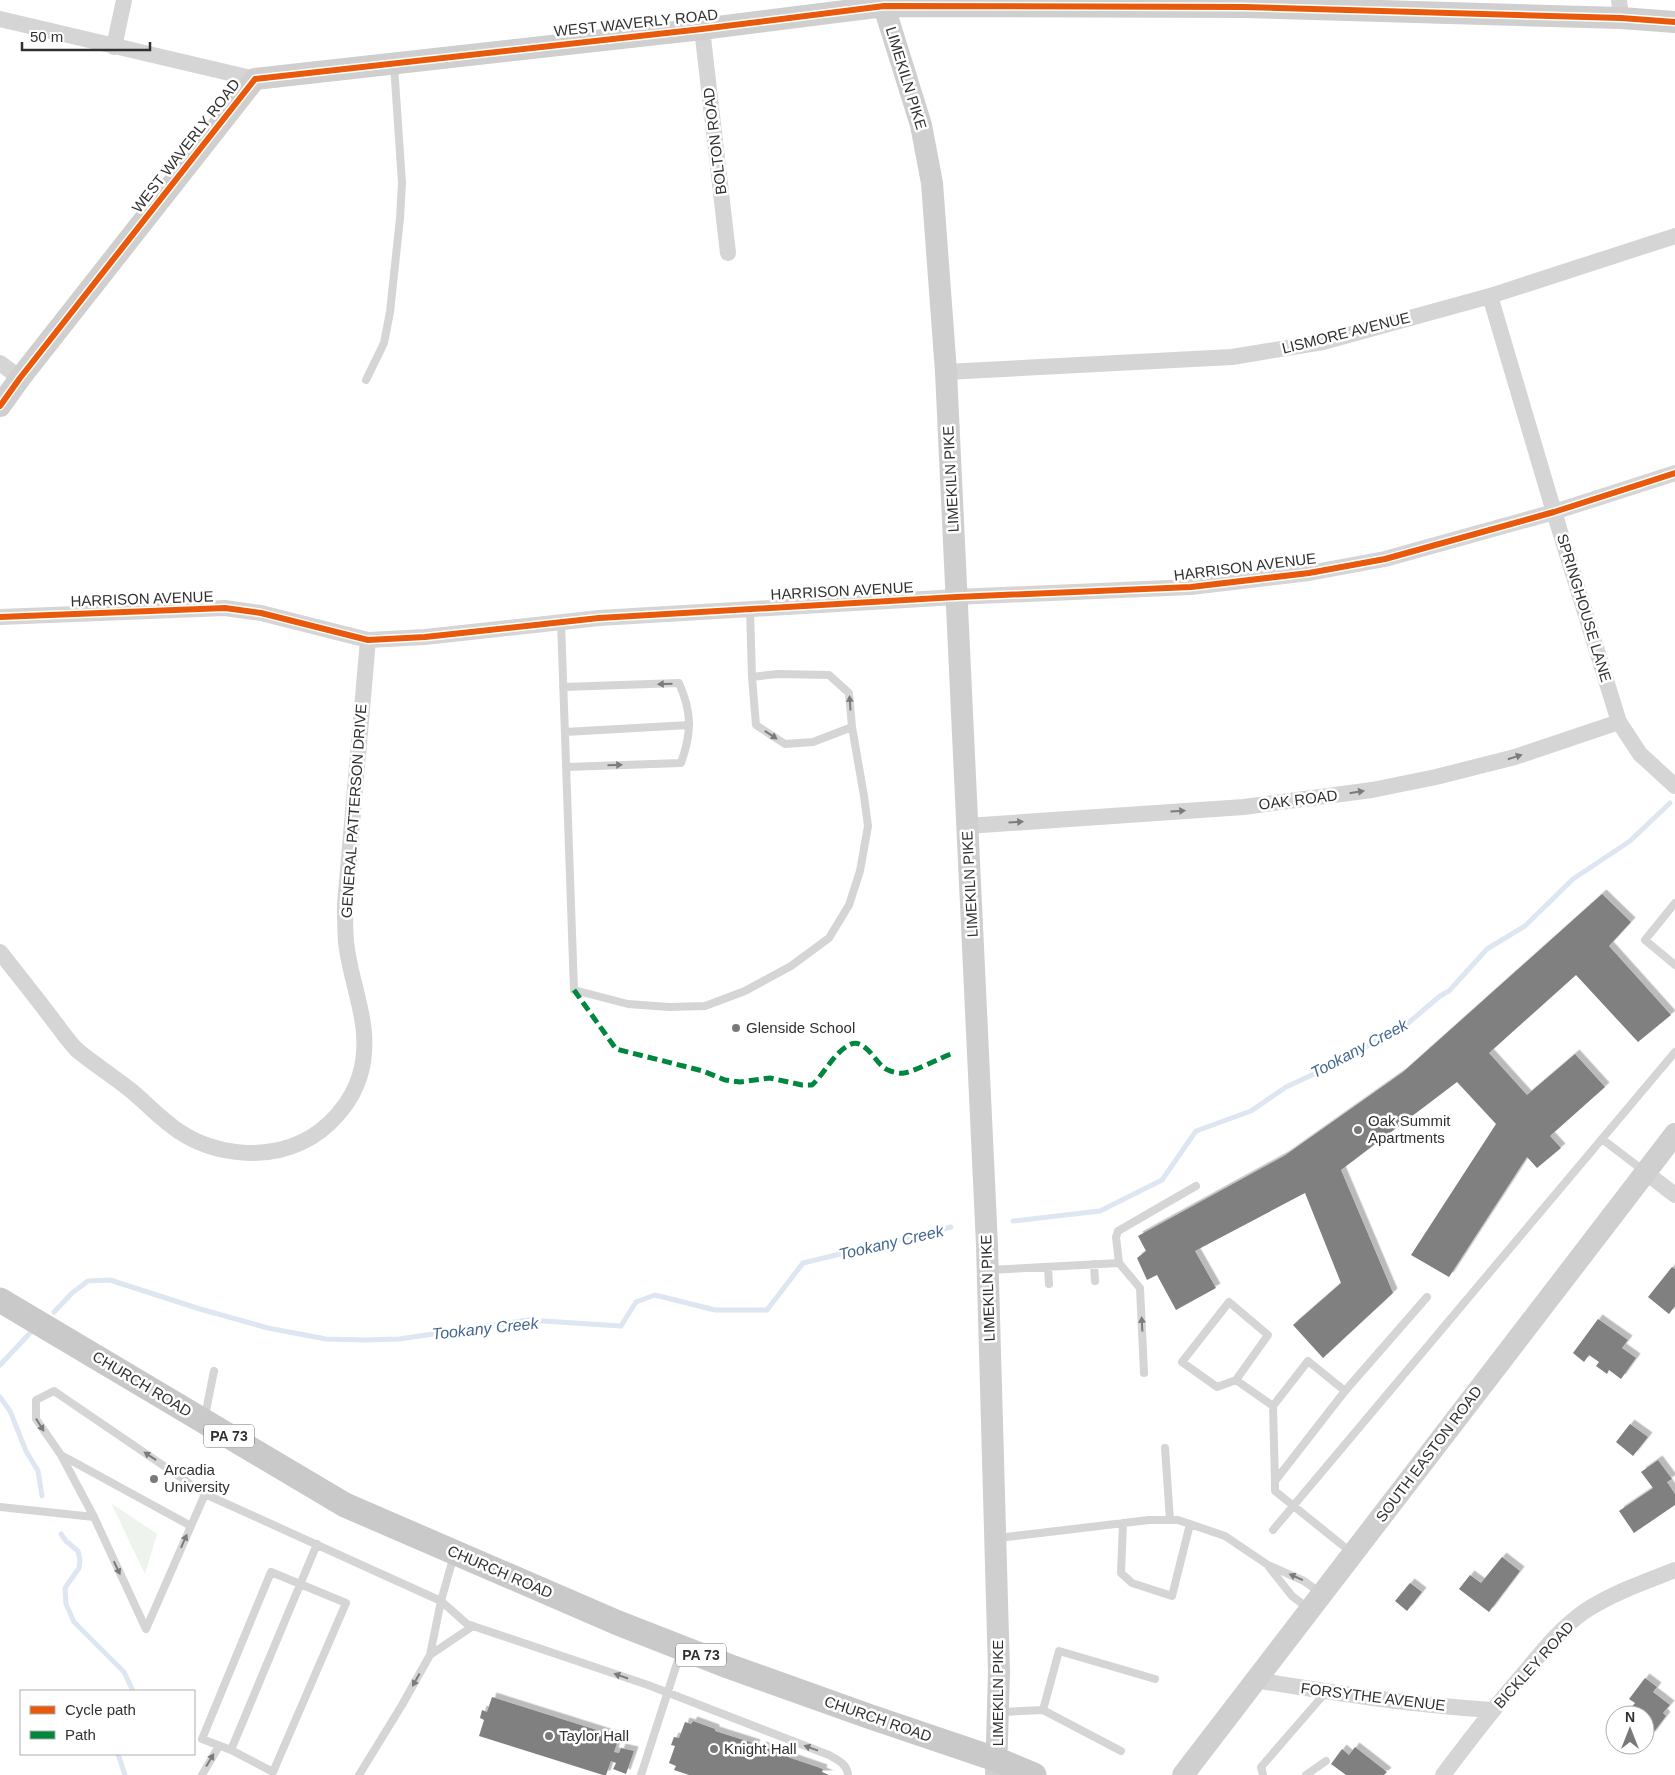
<svg xmlns="http://www.w3.org/2000/svg" width="1675" height="1775" font-family="Arial,sans-serif">
<style>
.green{fill:#eff3ed}
.lines{fill:none;stroke-linecap:round;stroke-linejoin:round}
.stream{stroke:#dde6f1;stroke-width:5}
.building{fill:#808080;filter:url(#shadow)}
.lane{stroke:#d5d5d5;stroke-width:8}
.street{stroke:#d5d5d5;stroke-width:16}
.secondary{stroke:#cfcfcf;stroke-width:22}
.primary{stroke:#c9c9c9;stroke-width:25}
.quiet{stroke:#00873e;stroke-width:5;stroke-dasharray:10 5;stroke-linecap:butt}
.cycleway-casing{stroke:#fff;stroke-width:9}
.cycleway{stroke:#e8590c;stroke-width:6}
.oneway{fill:#7b7b7b}
.poi-dot{fill:#797979;stroke:#fff;stroke-width:2}
.labels{text-anchor:middle;stroke-width:5;stroke-linejoin:round;paint-order:stroke}
.shield{fill:#fff;stroke:#6f6f6f;stroke-width:1}
.shield-label{font-size:14px;font-weight:bold;fill:#313131}
.street-label{font-size:15px;fill:#313131;stroke:#fff}
.poi-label{font-size:15px;fill:#313131;stroke:#fff;text-anchor:start}
.water-label{font-size:16px;font-style:italic;fill:#436790;stroke:#fff}
</style>
<defs>
<filter id="shadow"><feDropShadow dx="4.5" dy="-4.5" stdDeviation="0" flood-color="#0004"/></filter>
</defs>
<rect width="100%" height="100%" fill="#fff"/>
<!-- green -->
<path class="green" d="M 111,1503 L 157,1534 L 145,1574 Z"/>
<g class="lines">
<!-- stream -->
<path class="stream" d="M 1013,1221 L 1100,1211 L 1162,1180 L 1196,1131 L 1251,1111 L 1286,1087 L 1331,1066 L 1407,1024 L 1440,996 L 1449,991 L 1487,949 L 1525,926 L 1573,879 L 1630,841 L 1670,803
M 54,1312 L 72,1293 L 88,1281 L 110,1280 L 200,1309 L 268,1328 L 326,1339 L 365,1340 L 399,1339 L 528,1320 L 621,1326 L 636,1302 L 655,1295 L 715,1310 L 767,1310 L 803,1263 L 951,1227
M 0,1365 L 30,1333
M 0,1397 L 10,1411 L 26,1451 L 38,1471 L 42,1496
M 61,1534 L 66,1541 L 78,1551 L 80,1560 L 79,1568 L 65,1588 L 66,1604 L 74,1622 L 124,1672 L 133,1691
M 118,1754 L 125,1775"/>
</g>
<!-- building -->
<path class="building" d="M 1602,894 L 1631,922 L 1609,946 L 1671,1015 L 1638,1042 L 1576,975 L 1489,1053 L 1527,1095 L 1575,1054 L 1605,1087 L 1550,1136 L 1561,1148 L 1537,1168 L 1527,1157 L 1449,1277 L 1411,1255 L 1496,1124 L 1457,1082 L 1341,1170 L 1393,1293 L 1323,1358 L 1293,1325 L 1341,1283 L 1305,1193 L 1195,1251 L 1216,1288 L 1176,1310 L 1157,1275 L 1147,1280 L 1137,1258 L 1146,1251 L 1138,1236 L 1284,1156 L 1403,1072 Z
M 1672,1267 L 1675,1269 L 1675,1306 L 1669,1314 L 1648,1297 Z
M 1598,1319 L 1628,1340 L 1622,1348 L 1636,1358 L 1621,1379 L 1609,1370 L 1607,1374 L 1596,1366 L 1599,1362 L 1589,1355 L 1584,1362 L 1573,1353 Z
M 1630,1424 L 1648,1437 L 1633,1456 L 1616,1442 Z
M 1658,1460 L 1672,1479 L 1667,1482 L 1675,1494 L 1675,1505 L 1634,1533 L 1619,1511 L 1653,1488 L 1641,1472 Z
M 1502,1557 L 1520,1571 L 1489,1612 L 1459,1589 L 1470,1575 L 1481,1583 Z
M 1410,1583 L 1422,1592 L 1407,1611 L 1395,1601 Z
M 1645,1678 L 1657,1687 L 1653,1692 L 1670,1705 L 1663,1713 L 1666,1716 L 1651,1736 L 1645,1732 L 1645,1715 L 1626,1715 L 1635,1703 L 1629,1699 Z
M 492,1697 L 619,1737 L 614,1752 L 619,1753 L 621,1748 L 634,1751 L 626,1774 L 613,1769 L 616,1763 L 611,1761 L 606,1775 L 603,1775 L 479,1736 L 484,1720 L 480,1718 L 482,1710 L 487,1712 Z
M 693,1721 L 715,1729 L 715,1731 L 756,1744 L 753,1751 L 759,1753 L 761,1746 L 782,1753 L 782,1755 L 823,1769 L 822,1772 L 829,1775 L 689,1775 L 674,1770 L 676,1766 L 669,1763 L 675,1746 L 671,1745 L 674,1737 L 679,1738 L 685,1722 L 691,1724 Z
M 1355,1747 L 1387,1772 L 1384,1775 L 1346,1775 L 1331,1764 L 1342,1749 L 1349,1755 Z"/>
<g class="lines">
<!-- lane -->
<path class="lane" d="M 366,380 L 384,343 L 390,312 L 400,218 L 402,183 L 394,65
M 750,609 L 752,677 L 756,725 L 785,744 L 813,742 L 852,727 L 849,693 L 829,675 L 777,674 L 752,677
M 561,622 L 574,990 L 628,1004 L 669,1007 L 705,1006 L 745,991 L 791,966 L 829,938 L 849,905 L 860,871 L 868,826 L 864,796 L 852,727
M 563,687 L 679,683 C 692,713 692,732 681,763 L 566,767
M 565,732 L 689,725
M 1675,903 L 1645,940 L 1675,965
M 1602,1139 L 1644,1171
M 1094,1264 L 1095,1281
M 1048,1267 L 1049,1284
M 989,1270 L 1119,1263
M 1144,1373 L 1140,1288 L 1119,1263 L 1116,1237 L 1118,1231 L 1196,1186
M 1236,1380 L 1217,1387 L 1182,1362 L 1229,1302 L 1268,1335 L 1236,1380 L 1273,1406
M 1345,1391 L 1427,1297
M 205,1416 L 214,1371
M 1165,1448 L 1170,1520
M 61,1455 L 191,1526
M 1275,1481 L 1345,1391 L 1308,1361 L 1273,1406 L 1275,1481 L 1275,1491 L 1352,1553
M 205,1494 L 146,1629 L 94,1517 L 61,1455 L 36,1419 L 36,1400 L 54,1391 L 205,1494 L 441,1601 L 454,1555
M 0,1507 L 94,1517
M 1123,1523 L 1121,1573 L 1132,1583 L 1172,1596 L 1190,1524
M 1273,1530 L 1675,1052
M 998,1538 L 1149,1520 L 1178,1520 L 1225,1536 L 1268,1565 L 1304,1581 L 1319,1592
M 1269,1567 L 1292,1596 L 1309,1609
M 441,1601 L 467,1624 L 648,1685 L 829,1755 C 838,1760 847,1764 848,1775
M 430,1655 L 473,1626
M 1043,1710 L 1121,1751
M 1001,1712 L 1043,1710 L 1059,1651 L 1155,1679
M 231,1750 L 273,1772 L 346,1603 L 271,1572 L 202,1739 L 231,1750 L 317,1544
M 202,1775 L 219,1746
M 359,1775 L 402,1705 L 430,1655 L 441,1601
M 641,1775 L 681,1651
M 1263,1775 L 1261,1767 L 1326,1692
M 1306,1775 L 1326,1761"/>
<!-- street -->
<path class="street" d="M 1619,0 L 1621,18
M 0,19 L 255,79
M 702,29 L 728,253
M 114,47 L 124,0
M 1490,296 L 1554,512 L 1619,722 L 1640,754 L 1675,786
M 0,363 L 20,378
M 946,372 L 1232,357 L 1323,342 L 1490,296 L 1675,236
M 0,617 L 225,608 L 261,613 L 368,640 L 425,637 L 599,618 L 956,597 L 1191,587 L 1309,573 L 1385,559 L 1554,512 L 1675,473
M 967,826 L 1244,807 L 1372,790 L 1436,777 L 1515,757 L 1619,722
M 0,952 C 18,975 36,997 53,1020 C 61,1030 68,1041 77,1050 C 95,1065 116,1078 134,1093 C 149,1106 163,1121 180,1132 C 215,1155 265,1160 302,1142 C 328,1130 352,1103 360,1075 C 374,1028 351,988 346,942 C 345,930 345,917 345,904 L 368,640
M 1645,1172 L 1675,1195
M 1255,1680 C 1334,1693 1412,1705 1492,1710
M 1443,1775 C 1470,1739 1497,1704 1526,1671 C 1544,1649 1562,1627 1585,1611 C 1613,1593 1644,1582 1675,1570"/>
<!-- secondary -->
<path class="secondary" d="M 882,0 L 921,125 L 932,183 L 946,372 L 987,1245 L 999,1672 L 996,1775
M 0,406 L 20,378 L 255,79 L 702,29 L 884,6 L 1244,7 L 1621,18 L 1675,22
M 1183,1775 L 1675,1134"/>
<!-- primary -->
<path class="primary" d="M 0,1300 L 345,1505 L 618,1623 L 728,1666 L 868,1716 L 998,1760 L 1034,1775"/>
<!-- quiet -->
<path class="quiet" d="M 574,990 L 616,1049 L 703,1071 L 725,1080 L 740,1082 L 770,1078 L 802,1085 L 812,1085 C 825,1073 833,1054 849,1045 C 866,1036 876,1066 888,1070 C 892,1072 900,1074 904,1073 C 913,1072 940,1058 951,1054"/>
<!-- cycleway casing -->
<g class="cycleway-casing">
<path id="cycleway" d="M 0,406 L 20,378 L 255,79 L 702,29 L 884,6 L 1244,7 L 1621,18 L 1675,22
M 0,617 L 225,608 L 261,613 L 368,640 L 425,637 L 599,618 L 956,597 L 1191,587 L 1309,573 L 1385,559 L 1554,512 L 1675,473"/>
</g>
<!-- cycleway -->
<use href="#cycleway" class="cycleway"/>
</g>
<!-- one-way arrows -->
<defs><path id="oneway-solid" d="M-6-.8H1V-3.2L6.5 0L1 3.2V.8H-6Z" transform="scale(1.25)"/></defs>
<g class="oneway">
<use href="#oneway-solid" transform="translate(665 684) rotate(178)"/>
<use href="#oneway-solid" transform="translate(850 703) rotate(-94)"/>
<use href="#oneway-solid" transform="translate(771 735) rotate(33)"/>
<use href="#oneway-solid" transform="translate(1515 757) rotate(-17)"/>
<use href="#oneway-solid" transform="translate(615 765) rotate(-2)"/>
<use href="#oneway-solid" transform="translate(1357 792) rotate(-9)"/>
<use href="#oneway-solid" transform="translate(1178 811) rotate(-4)"/>
<use href="#oneway-solid" transform="translate(1016 822) rotate(-4)"/>
<use href="#oneway-solid" transform="translate(1142 1324) rotate(-93)"/>
<use href="#oneway-solid" transform="translate(40 1425) rotate(58)"/>
<use href="#oneway-solid" transform="translate(150 1456) rotate(-146)"/>
<use href="#oneway-solid" transform="translate(184 1541) rotate(-66)"/>
<use href="#oneway-solid" transform="translate(117 1568) rotate(65)"/>
<use href="#oneway-solid" transform="translate(1296 1577) rotate(-156)"/>
<use href="#oneway-solid" transform="translate(621 1676) rotate(-161)"/>
<use href="#oneway-solid" transform="translate(416 1680) rotate(119)"/>
<use href="#oneway-solid" transform="translate(811 1748) rotate(-160)"/>
<use href="#oneway-solid" transform="translate(210 1760) rotate(-59)"/>
</g>
<!-- markers -->
<g class="poi-dot">
<circle cx="736" cy="1028" r="5"/>
<circle cx="1358" cy="1130" r="5"/>
<circle cx="154" cy="1479" r="5"/>
<circle cx="549" cy="1736" r="5"/>
<circle cx="714" cy="1749" r="5"/>
</g>
<g class="labels">
<!-- shield labels -->
<g class="shield">
<rect x="204" y="1424.5" width="50" height="23" rx="4"/>
<rect x="676" y="1643.5" width="50" height="23" rx="4"/>
</g>
<g class="shield-label">
<text x="229" y="1441">PA 73</text>
<text x="701" y="1660">PA 73</text>
</g>
<!-- street labels -->
<g class="street-label">
<text transform="translate(636 23) rotate(-6)" y="5">WEST WAVERLY ROAD</text>
<text transform="translate(906 78) rotate(73)" y="5">LIMEKILN PIKE</text>
<text transform="translate(715 141) rotate(-97)" y="5">BOLTON ROAD</text>
<text transform="translate(186 146) rotate(-52)" y="5">WEST WAVERLY ROAD</text>
<text transform="translate(1346 333) rotate(-14)" y="5">LISMORE AVENUE</text>
<text transform="translate(951 479) rotate(-93)" y="5">LIMEKILN PIKE</text>
<text transform="translate(1245 567) rotate(-7)" y="5">HARRISON AVENUE</text>
<text transform="translate(842 591) rotate(-3)" y="5">HARRISON AVENUE</text>
<text transform="translate(142 599) rotate(-2)" y="5">HARRISON AVENUE</text>
<text transform="translate(1584 608) rotate(73)" y="5">SPRINGHOUSE LANE</text>
<text transform="translate(1298 800) rotate(-7)" y="5">OAK ROAD</text>
<text transform="translate(354 811) rotate(-86)" y="5">GENERAL PATTERSON DRIVE</text>
<text transform="translate(970 884) rotate(-93)" y="5">LIMEKILN PIKE</text>
<text transform="translate(988 1288) rotate(-92)" y="5">LIMEKILN PIKE</text>
<text transform="translate(142 1384) rotate(31)" y="5">CHURCH ROAD</text>
<text transform="translate(1429 1454) rotate(-53)" y="5">SOUTH EASTON ROAD</text>
<text transform="translate(500 1572) rotate(23)" y="5">CHURCH ROAD</text>
<text transform="translate(1534 1665) rotate(-48)" y="5">BICKLEY ROAD</text>
<text transform="translate(998 1693) rotate(-90)" y="5">LIMEKILN PIKE</text>
<text transform="translate(1373 1697) rotate(7)" y="5">FORSYTHE AVENUE</text>
<text transform="translate(878 1719) rotate(19)" y="5">CHURCH ROAD</text>
</g>
<!-- poi labels -->
<g class="poi-label">
<text x="746" y="1033">Glenside School</text>
<text x="1368" y="1126">Oak Summit<tspan x="1368" dy="17">Apartments</tspan></text>
<text x="164" y="1475">Arcadia<tspan x="164" dy="17">University</tspan></text>
<text x="559" y="1741">Taylor Hall</text>
<text x="724" y="1754">Knight Hall</text>
</g>
<!-- water labels -->
<g class="water-label">
<text transform="translate(1359 1048) rotate(-28)" y="6">Tookany Creek</text>
<text transform="translate(891 1242) rotate(-13)" y="6">Tookany Creek</text>
<text transform="translate(485 1328) rotate(-6)" y="6">Tookany Creek</text>
</g>
</g>
<!-- legend -->
<rect x="20" y="1690" width="175" height="65" fill="#ffffff" stroke="#adadad"/>
<rect x="30" y="1706" width="25" height="8" fill="#e8590c" stroke="#adadad"/>
<text x="65" y="1715" font-size="15" fill="#313131">Cycle path</text>
<rect x="30" y="1731" width="25" height="8" fill="#00873e" stroke="#adadad"/>
<text x="65" y="1740" font-size="15" fill="#313131">Path</text>
<!-- north arrow -->
<g transform="translate(1630 1730)"><circle r="24" fill="#ffffff" stroke="#adadad"/>
<path d="M0-4L9 19L0 12L-9 19Z" fill="#797979"/>
<text y="-8" font-size="14" font-weight="bold" text-anchor="middle" fill="#313131">N</text>
</g>
<!-- scale -->
<path d="M22 42v8h128v-8" fill="none" stroke="#313131" stroke-width="2.5"/>
<text x="30" y="42" font-size="15" fill="#313131" stroke="#ffffff" stroke-width="4" paint-order="stroke">50 m</text>
</svg>
